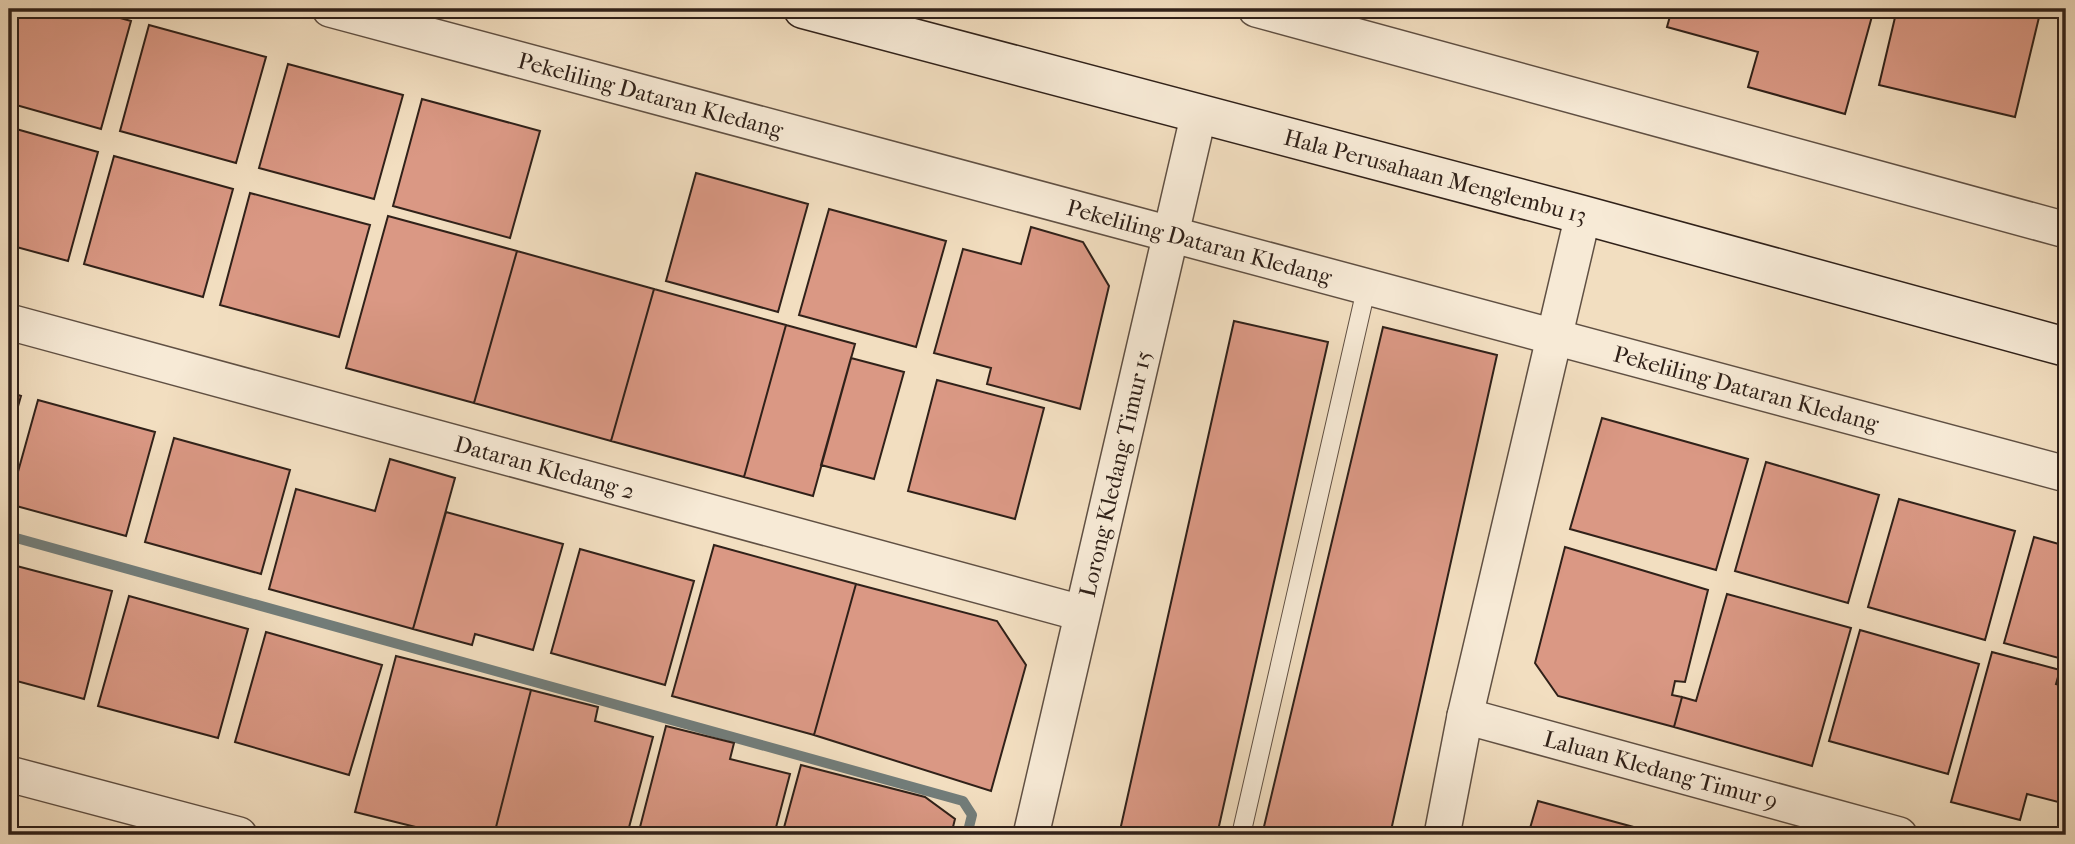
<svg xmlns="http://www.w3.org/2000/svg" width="2075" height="844" font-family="'IM FELL French Canon',serif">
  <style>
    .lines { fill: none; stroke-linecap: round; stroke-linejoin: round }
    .stream { stroke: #727d7a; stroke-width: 10 }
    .building { fill: #da9884; stroke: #302119; stroke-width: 2 }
    .lane-casing { stroke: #605043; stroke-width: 20 }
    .street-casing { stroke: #605043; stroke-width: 38 }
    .secondary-casing { stroke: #302119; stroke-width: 41 }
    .lane { stroke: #f7ead6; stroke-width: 18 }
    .street { stroke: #f7ead6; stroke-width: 35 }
    .secondary { stroke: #f7ead6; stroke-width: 38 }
    .labels { text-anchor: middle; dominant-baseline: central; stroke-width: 7; stroke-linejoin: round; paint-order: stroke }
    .street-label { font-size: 23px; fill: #302119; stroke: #f7ead6 }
  </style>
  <rect width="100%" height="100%" fill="#f2dec0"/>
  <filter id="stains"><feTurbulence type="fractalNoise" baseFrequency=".00286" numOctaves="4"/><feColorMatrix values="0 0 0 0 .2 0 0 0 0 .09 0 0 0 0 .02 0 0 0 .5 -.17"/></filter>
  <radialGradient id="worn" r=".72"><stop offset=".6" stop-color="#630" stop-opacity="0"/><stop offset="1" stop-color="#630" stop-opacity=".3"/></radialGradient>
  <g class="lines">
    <!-- stream -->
    <path class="stream" d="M 9,536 L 963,801 L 972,815 L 967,835"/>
  </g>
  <!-- building -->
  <path class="building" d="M 10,9 L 88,9 L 131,21 L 101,129 L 9,103 Z
    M 1672,9 L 1874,9 L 1845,114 L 1748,87 L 1758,52 L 1667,27 Z
    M 1897,9 L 2041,9 L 2015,117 L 1879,85 Z
    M 149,25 L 266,57 L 236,163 L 120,131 Z
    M 288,64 L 403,95 L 374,199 L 259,168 Z
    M 422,99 L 540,131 L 510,238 L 393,206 Z
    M 9,127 L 98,152 L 68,261 L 9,245 Z
    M 114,156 L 233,189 L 203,297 L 84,264 Z
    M 696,173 L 808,204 L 778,312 L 666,281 Z
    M 250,193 L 370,225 L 339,337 L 220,305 Z
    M 829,209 L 946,241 L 916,347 L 799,315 Z
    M 388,216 L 517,251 L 474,403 L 346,368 Z
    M 1031,227 L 1083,242 L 1109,286 L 1080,409 L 987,384 L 991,368 L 934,353 L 963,249 L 1021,264 Z
    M 517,251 L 654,289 L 611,441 L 474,403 Z
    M 654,289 L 786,325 L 744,477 L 611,441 Z
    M 1234,321 L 1328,342 L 1217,835 L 1119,835 Z
    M 786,325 L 855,344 L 813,496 L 744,477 Z
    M 1383,327 L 1497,355 L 1390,835 L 1262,835 Z
    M 851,358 L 904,372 L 874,479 L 821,465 Z
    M 937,380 L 1044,408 L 1015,519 L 908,491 Z
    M 9,392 L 21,396 L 9,438 Z
    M 38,400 L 155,432 L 126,536 L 9,504 Z
    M 1602,418 L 1748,459 L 1716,570 L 1570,529 Z
    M 174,438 L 290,470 L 261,574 L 145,542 Z
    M 390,459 L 455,478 L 413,629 L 269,589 L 296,489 L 375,511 Z
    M 1766,462 L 1879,495 L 1848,603 L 1735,571 Z
    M 1899,499 L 2015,531 L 1985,640 L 1868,607 Z
    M 446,512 L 563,544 L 533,650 L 475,634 L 472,645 L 413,629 Z
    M 2034,537 L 2066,546 L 2066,660 L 2004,643 Z
    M 714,545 L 856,584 L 814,735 L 672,696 Z
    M 1565,547 L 1708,590 L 1685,682 L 1675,681 L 1672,695 L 1682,697 L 1674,727 L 1558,696 L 1535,663 Z
    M 580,549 L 694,581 L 665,685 L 551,653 Z
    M 9,564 L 112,591 L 84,699 L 9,679 Z
    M 856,584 L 997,621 L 1026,665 L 991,791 L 814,735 Z
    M 1727,594 L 1851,628 L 1812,766 L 1674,727 L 1682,697 L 1696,701 Z
    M 129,596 L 248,629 L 218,738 L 98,706 Z
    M 1860,630 L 1979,664 L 1948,774 L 1829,741 Z
    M 266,632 L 382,665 L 349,775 L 235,742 Z
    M 1992,652 L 2060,670 L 2056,684 L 2066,687 L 2066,804 L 2027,794 L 2020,820 L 1951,802 Z
    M 396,656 L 531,690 L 494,835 L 448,835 L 355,812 Z
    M 531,690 L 598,707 L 595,721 L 653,737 L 627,835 L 582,835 L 566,831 L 565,835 L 494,835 Z
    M 666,726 L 734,743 L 730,759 L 790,774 L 774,835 L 638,835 Z
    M 801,765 L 925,797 L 955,819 L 951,835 L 782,835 Z
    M 1538,801 L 1652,832 L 1651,835 L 1528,835 Z
    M 9,829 L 32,835 L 9,835 Z"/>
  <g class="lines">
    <defs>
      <path id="lane" d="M 1241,835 L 1367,285"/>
      <g id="street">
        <path id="s1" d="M 330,9 L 2066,474"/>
        <path d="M 1256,9 L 2066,230"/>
        <path id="s2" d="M 9,322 L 1081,613"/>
        <path id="s3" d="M 1465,716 L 1899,835"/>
        <path d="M 9,774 L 239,835"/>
        <path id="s4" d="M 1031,835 L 1199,113"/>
        <path d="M 1442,835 L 1465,716 L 1583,215"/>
      </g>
      <g id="secondary">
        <path id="s5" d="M 803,9 L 1583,215 L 2066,347"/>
      </g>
    </defs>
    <!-- lane casing -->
    <use href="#lane" class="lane-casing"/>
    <!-- street casing -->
    <use href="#street" class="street-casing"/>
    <!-- secondary casing -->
    <use href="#secondary" class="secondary-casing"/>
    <!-- lane -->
    <use href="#lane" class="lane"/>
    <!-- street -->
    <use href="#street" class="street"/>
    <!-- secondary -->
    <use href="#secondary" class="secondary"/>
  </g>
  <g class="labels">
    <!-- street labels -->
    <g class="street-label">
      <text stroke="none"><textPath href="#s1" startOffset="332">Pekeliling Dataran Kledang</textPath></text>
      <text stroke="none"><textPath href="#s5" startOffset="654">Hala Perusahaan Menglembu 13</textPath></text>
      <text stroke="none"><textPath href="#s1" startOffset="900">Pekeliling Dataran Kledang</textPath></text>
      <text stroke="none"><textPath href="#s1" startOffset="1466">Pekeliling Dataran Kledang</textPath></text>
      <text stroke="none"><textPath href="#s2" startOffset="555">Dataran Kledang 2</textPath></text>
      <text stroke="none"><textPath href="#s4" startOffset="371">Lorong Kledang Timur 15</textPath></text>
      <text stroke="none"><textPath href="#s3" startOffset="203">Laluan Kledang Timur 9</textPath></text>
    </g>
  </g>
  <!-- margin -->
  <rect width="2075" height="844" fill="none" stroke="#f2dec0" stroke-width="35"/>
  <rect x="10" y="10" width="2054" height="823" fill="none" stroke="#302119" stroke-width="3.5"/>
  <rect x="18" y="18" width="2040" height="809" fill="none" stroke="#302119" stroke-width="2"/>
  <rect width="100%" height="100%" filter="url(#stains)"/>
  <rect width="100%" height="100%" fill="url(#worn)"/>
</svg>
